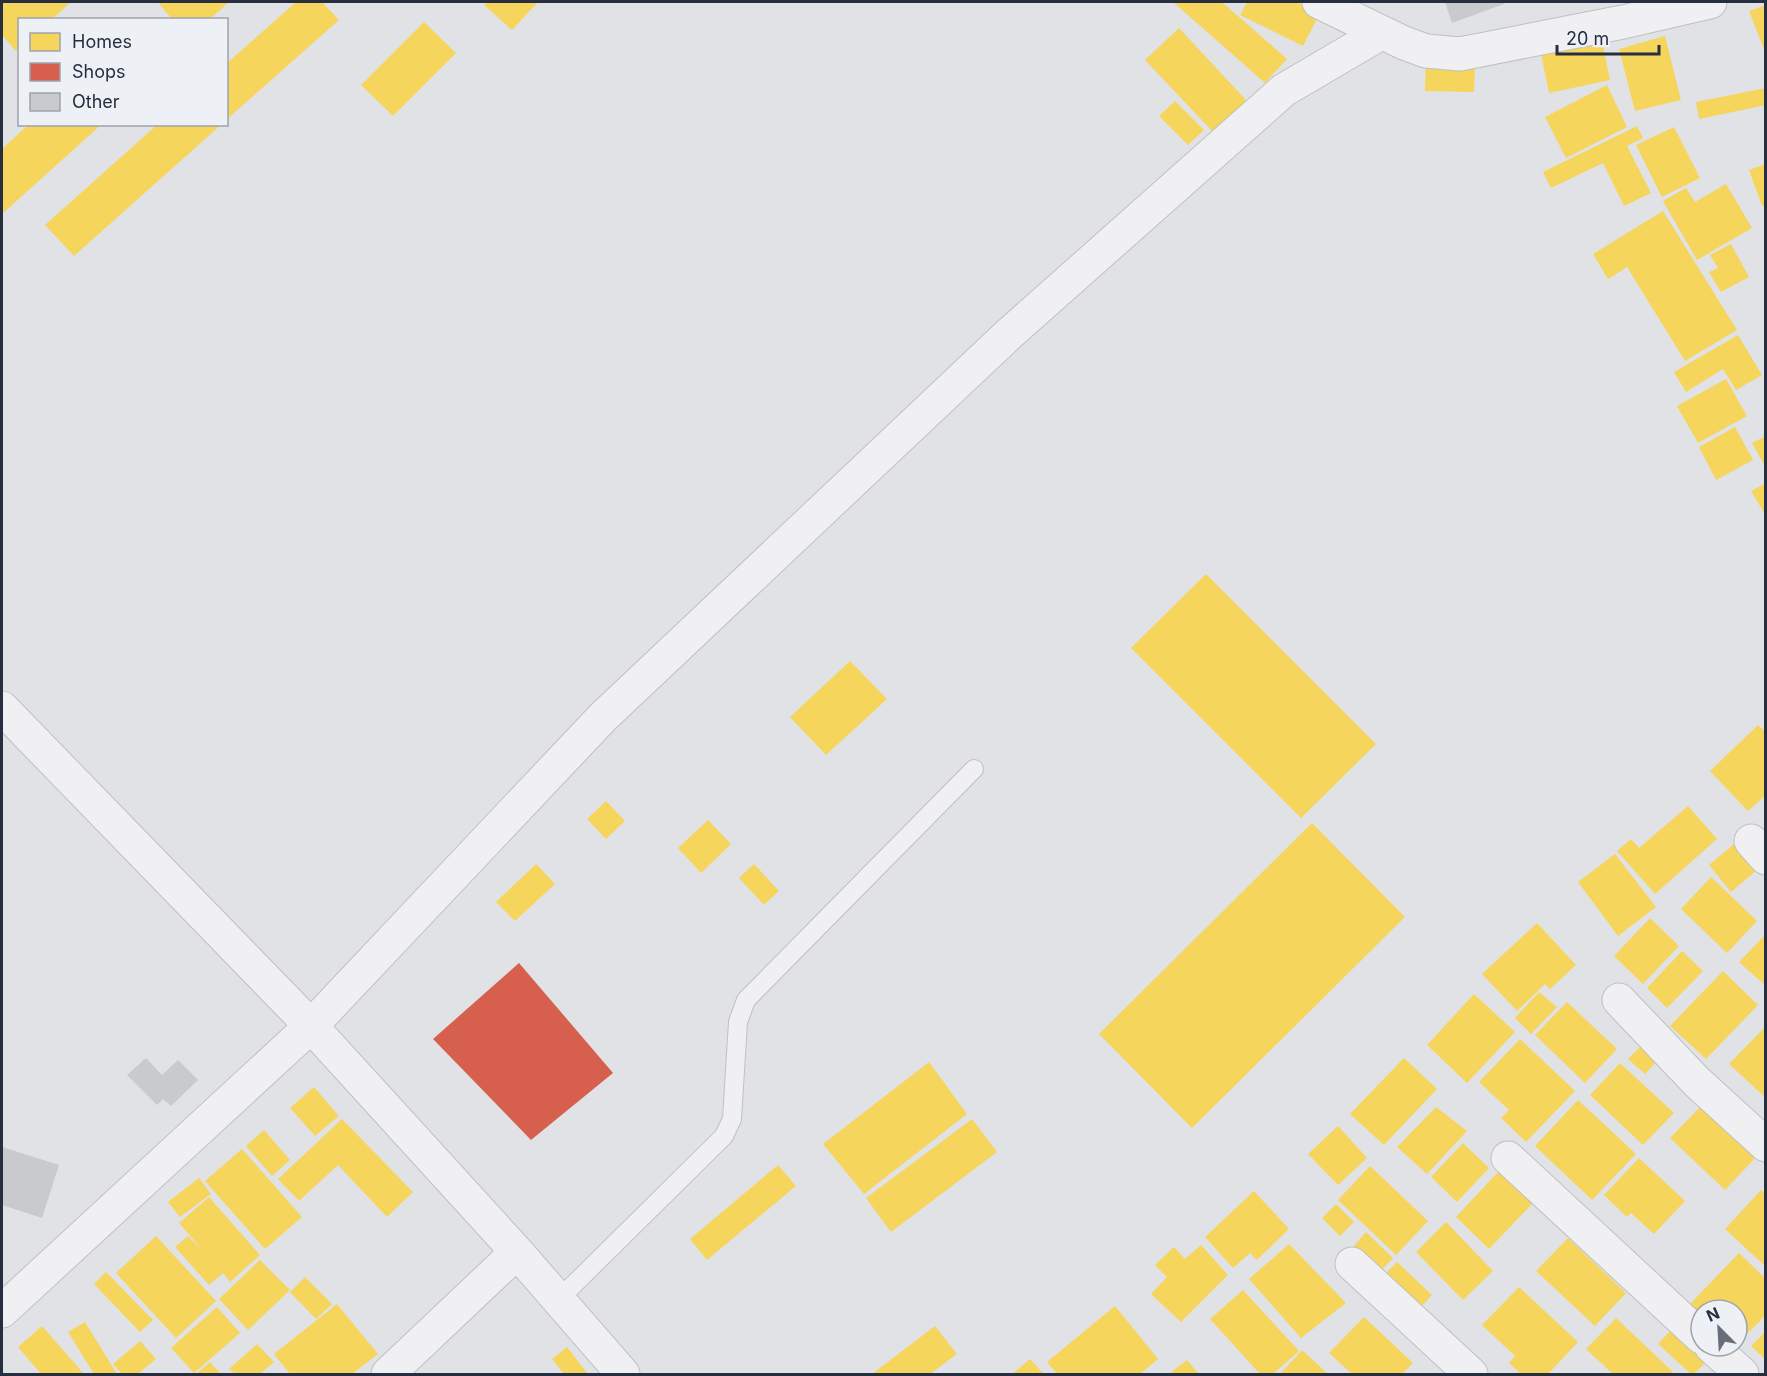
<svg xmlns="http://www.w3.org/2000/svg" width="1767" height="1376" font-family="Inter,sans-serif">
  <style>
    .homes { fill: #f6d55c }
    .shops { fill: #d6604d }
    .building { fill: #c8cace }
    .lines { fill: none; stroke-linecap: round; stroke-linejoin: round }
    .service-casing { stroke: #bec0c4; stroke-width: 20 }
    .minor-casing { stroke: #bec0c4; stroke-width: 35 }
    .service { stroke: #f0f0f2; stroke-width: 18 }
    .minor { stroke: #f0f0f2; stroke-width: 33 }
  </style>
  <rect width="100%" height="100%" fill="#e0e2e6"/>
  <!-- homes -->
  <path class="homes" d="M 2,2 L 71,2 L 51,20 L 20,20 L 20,47 L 16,51 L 2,35 Z
    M 162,2 L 229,2 L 209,20 L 173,20 L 159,4 Z
    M 296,2 L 322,2 L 339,20 L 226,120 L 226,64 Z
    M 487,2 L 538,2 L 512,30 L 484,5 Z
    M 1173,2 L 1222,2 L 1287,59 L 1265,83 Z
    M 1247,2 L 1297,2 L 1320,13 L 1303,46 L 1240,15 Z
    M 1766,5 L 1766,52 L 1765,52 L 1749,11 Z
    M 424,22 L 456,53 L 393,116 L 361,85 Z
    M 1179,28 L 1247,101 L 1213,132 L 1145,60 Z
    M 1601,36 L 1610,80 L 1549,93 L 1540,49 Z
    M 1665,36 L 1681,100 L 1635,111 L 1619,49 Z
    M 1426,59 L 1475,61 L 1474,92 L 1425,91 Z
    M 1607,85 L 1627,127 L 1566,158 L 1545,117 Z
    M 1766,88 L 1766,105 L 1699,119 L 1696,102 Z
    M 1175,101 L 1204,130 L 1188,145 L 1159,116 Z
    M 29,124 L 102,124 L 2,214 L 2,149 Z
    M 158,124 L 222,124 L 74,256 L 45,225 Z
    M 1637,126 L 1643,138 L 1627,146 L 1651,193 L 1624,206 L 1603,163 L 1551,188 L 1543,172 Z
    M 1674,127 L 1700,178 L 1662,197 L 1636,145 Z
    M 1766,164 L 1766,205 L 1762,206 L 1749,170 Z
    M 1726,184 L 1752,228 L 1697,260 L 1663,201 L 1686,188 L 1695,202 Z
    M 1663,211 L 1737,330 L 1685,361 L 1627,267 L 1608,279 L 1593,254 Z
    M 1731,244 L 1749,277 L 1721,292 L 1709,272 L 1718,268 L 1710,255 Z
    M 1738,335 L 1762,375 L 1736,390 L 1723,369 L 1686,392 L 1674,372 Z
    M 1726,379 L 1747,416 L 1698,443 L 1677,406 Z
    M 1735,427 L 1753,460 L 1716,480 L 1699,447 Z
    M 1766,436 L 1766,468 L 1752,443 Z
    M 1766,483 L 1766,516 L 1751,491 Z
    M 1206,574 L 1376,744 L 1301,818 L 1131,648 Z
    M 850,661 L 887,699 L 826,755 L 790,717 Z
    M 1758,725 L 1766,732 L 1766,795 L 1748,811 L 1710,771 Z
    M 606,801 L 625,821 L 606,839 L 587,819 Z
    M 1688,806 L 1717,839 L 1655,894 L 1617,851 L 1631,839 L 1639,848 Z
    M 708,820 L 731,844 L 701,873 L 678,848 Z
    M 1312,823 L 1405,917 L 1192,1128 L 1099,1034 Z
    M 1735,843 L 1757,870 L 1731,892 L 1709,865 Z
    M 1615,854 L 1656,907 L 1618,936 L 1578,882 Z
    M 536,864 L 555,884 L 515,921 L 496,902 Z
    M 754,864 L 779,891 L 764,905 L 739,878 Z
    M 1711,877 L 1757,921 L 1727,953 L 1681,909 Z
    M 1650,918 L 1679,946 L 1643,984 L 1614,956 Z
    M 1537,923 L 1576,965 L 1550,989 L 1545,984 L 1517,1011 L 1482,974 Z
    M 1766,934 L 1766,986 L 1739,962 Z
    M 1682,951 L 1703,971 L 1667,1008 L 1647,988 Z
    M 1723,971 L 1758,1005 L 1706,1059 L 1670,1026 Z
    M 1539,992 L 1557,1007 L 1531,1034 L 1515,1018 Z
    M 1474,994 L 1515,1032 L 1467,1083 L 1427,1045 Z
    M 1567,1002 L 1617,1049 L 1585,1083 L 1535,1035 Z
    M 1766,1026 L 1766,1098 L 1729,1064 Z
    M 1520,1039 L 1575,1091 L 1526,1142 L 1501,1118 L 1509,1110 L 1479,1082 Z
    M 1641,1046 L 1657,1061 L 1645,1074 L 1628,1059 Z
    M 1404,1058 L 1437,1089 L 1384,1145 L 1350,1114 Z
    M 929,1062 L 967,1114 L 864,1194 L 823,1144 Z
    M 1620,1063 L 1674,1113 L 1643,1145 L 1590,1095 Z
    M 314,1087 L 339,1116 L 315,1136 L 290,1108 Z
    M 1578,1100 L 1636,1154 L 1592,1200 L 1535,1146 Z
    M 1701,1106 L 1755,1158 L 1725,1190 L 1670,1138 Z
    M 1436,1107 L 1467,1131 L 1427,1174 L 1397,1147 Z
    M 342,1119 L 413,1192 L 387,1217 L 338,1165 L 299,1201 L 278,1179 Z
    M 972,1119 L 997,1152 L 891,1232 L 866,1198 Z
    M 1338,1126 L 1367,1158 L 1338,1185 L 1308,1154 Z
    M 264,1130 L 290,1160 L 272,1176 L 246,1146 Z
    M 1463,1143 L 1489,1168 L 1457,1202 L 1431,1177 Z
    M 242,1149 L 302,1217 L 265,1249 L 205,1181 Z
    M 1639,1158 L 1685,1201 L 1654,1234 L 1631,1213 L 1627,1217 L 1604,1195 Z
    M 778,1165 L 796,1186 L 707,1260 L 690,1239 Z
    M 1370,1166 L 1428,1221 L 1396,1255 L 1338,1200 Z
    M 1499,1171 L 1533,1203 L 1489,1249 L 1456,1217 Z
    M 199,1178 L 211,1194 L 180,1217 L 168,1202 Z
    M 1761,1190 L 1766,1194 L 1766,1267 L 1725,1229 Z
    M 1254,1191 L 1289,1229 L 1257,1260 L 1250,1253 L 1233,1268 L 1205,1237 Z
    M 209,1197 L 260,1255 L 230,1282 L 223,1273 L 209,1285 L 175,1247 L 188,1236 L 204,1252 L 179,1223 Z
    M 1336,1204 L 1354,1222 L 1340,1236 L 1322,1218 Z
    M 1446,1222 L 1493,1271 L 1463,1300 L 1416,1252 Z
    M 1366,1232 L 1393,1258 L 1380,1272 L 1353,1247 Z
    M 156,1236 L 216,1301 L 176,1338 L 116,1273 Z
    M 1568,1238 L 1626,1293 L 1595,1326 L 1536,1271 Z
    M 1289,1244 L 1346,1303 L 1301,1338 L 1249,1279 Z
    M 1201,1245 L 1228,1275 L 1181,1322 L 1151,1294 L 1167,1277 L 1155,1265 L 1174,1247 L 1185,1259 Z
    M 1739,1253 L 1766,1279 L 1766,1315 L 1737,1344 L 1737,1310 L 1701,1310 L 1701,1315 L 1690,1304 Z
    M 260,1260 L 290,1290 L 248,1330 L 219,1299 Z
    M 1397,1262 L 1432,1295 L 1417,1311 L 1382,1277 Z
    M 106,1272 L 153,1320 L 140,1332 L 94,1284 Z
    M 305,1277 L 332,1304 L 316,1319 L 290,1292 Z
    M 1519,1287 L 1578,1342 L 1548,1374 L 1521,1374 L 1509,1363 L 1515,1356 L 1482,1325 Z
    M 1243,1290 L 1299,1351 L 1273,1374 L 1260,1374 L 1210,1319 Z
    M 337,1304 L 378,1354 L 352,1374 L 290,1374 L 274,1354 Z
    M 1115,1306 L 1158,1359 L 1140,1374 L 1057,1374 L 1047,1362 Z
    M 217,1307 L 240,1333 L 194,1373 L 171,1348 Z
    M 1364,1317 L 1413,1363 L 1402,1374 L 1352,1374 L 1329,1353 Z
    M 1616,1318 L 1673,1372 L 1671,1374 L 1613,1374 L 1586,1349 Z
    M 85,1322 L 117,1374 L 94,1374 L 68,1332 Z
    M 42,1326 L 84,1374 L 41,1374 L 18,1347 Z
    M 935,1326 L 957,1354 L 930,1374 L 872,1374 Z
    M 1674,1327 L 1709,1359 L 1694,1374 L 1691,1374 L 1658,1344 Z
    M 1766,1331 L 1766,1360 L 1751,1346 Z
    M 140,1341 L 156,1359 L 138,1374 L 122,1374 L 113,1364 Z
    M 257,1344 L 274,1362 L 260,1374 L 235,1374 L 229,1369 Z
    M 567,1347 L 588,1374 L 564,1374 L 552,1359 Z
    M 1302,1350 L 1328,1374 L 1280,1374 Z
    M 1030,1359 L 1044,1374 L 1012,1374 Z
    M 1187,1360 L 1199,1374 L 1169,1374 Z
    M 210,1362 L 221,1374 L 196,1374 Z"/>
  <!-- shops -->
  <path class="shops" d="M 519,963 L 613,1073 L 531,1140 L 433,1039 Z"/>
  <!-- building -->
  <path class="building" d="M 1445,2 L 1503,2 L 1504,4 L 1452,23 Z
    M 146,1058 L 162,1075 L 178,1060 L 198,1080 L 171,1106 L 163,1099 L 157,1105 L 127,1075 Z
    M 2,1147 L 59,1165 L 42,1218 L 2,1205 Z"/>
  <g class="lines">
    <defs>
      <path id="service" d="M 559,1299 L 724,1136 L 732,1119 L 738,1022 L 746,1000 L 974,769"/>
      <path id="minor" d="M 1319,2 L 1404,43 L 1426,51 L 1460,54 L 1623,22 L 1710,2
        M 2,708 L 311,1026 L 517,1252 L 623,1374
        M 1751,841 L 1766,858
        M 1619,1000 L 1697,1082 L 1766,1145
        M 1508,1158 L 1701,1337
        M 1352,1264 L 1471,1374
        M 2,1311 L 311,1026 L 602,718 L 1009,334 L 1284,90 L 1381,33
        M 1711,1346 L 1742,1374
        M 388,1374 L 517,1252"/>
    </defs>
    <!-- service casing -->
    <use href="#service" class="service-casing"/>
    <!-- minor casing -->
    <use href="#minor" class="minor-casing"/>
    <!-- service -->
    <use href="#service" class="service"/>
    <!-- minor -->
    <use href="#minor" class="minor"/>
  </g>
  <!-- border -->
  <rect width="1767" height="1376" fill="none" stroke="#272e3f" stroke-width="6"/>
  <!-- legend -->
  <rect x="18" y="18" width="210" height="108" fill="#edf0f5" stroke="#9ea2ac" stroke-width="1.5"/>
  <rect x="30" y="33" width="30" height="18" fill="#f6d55c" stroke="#9ea2ac" stroke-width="1.5"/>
  <text x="72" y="48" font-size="18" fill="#272e3f">Homes</text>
  <rect x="30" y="63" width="30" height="18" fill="#d6604d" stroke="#9ea2ac" stroke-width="1.5"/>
  <text x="72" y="78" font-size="18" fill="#272e3f">Shops</text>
  <rect x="30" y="93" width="30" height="18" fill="#c8cace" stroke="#9ea2ac" stroke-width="1.5"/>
  <text x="72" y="108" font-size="18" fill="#272e3f">Other</text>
  <!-- north arrow -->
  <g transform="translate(1719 1328) rotate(336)"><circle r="28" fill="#edf0f5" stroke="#9ea2ac" stroke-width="1.5"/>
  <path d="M0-4.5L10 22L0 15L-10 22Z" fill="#686d79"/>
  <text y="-9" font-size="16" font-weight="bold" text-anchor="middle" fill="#272e3f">N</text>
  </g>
  <!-- scale -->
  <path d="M1557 45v9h102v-9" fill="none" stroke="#272e3f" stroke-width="3"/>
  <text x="1566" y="45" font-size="18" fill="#272e3f" stroke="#edf0f5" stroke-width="4.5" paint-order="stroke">20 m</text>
</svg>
